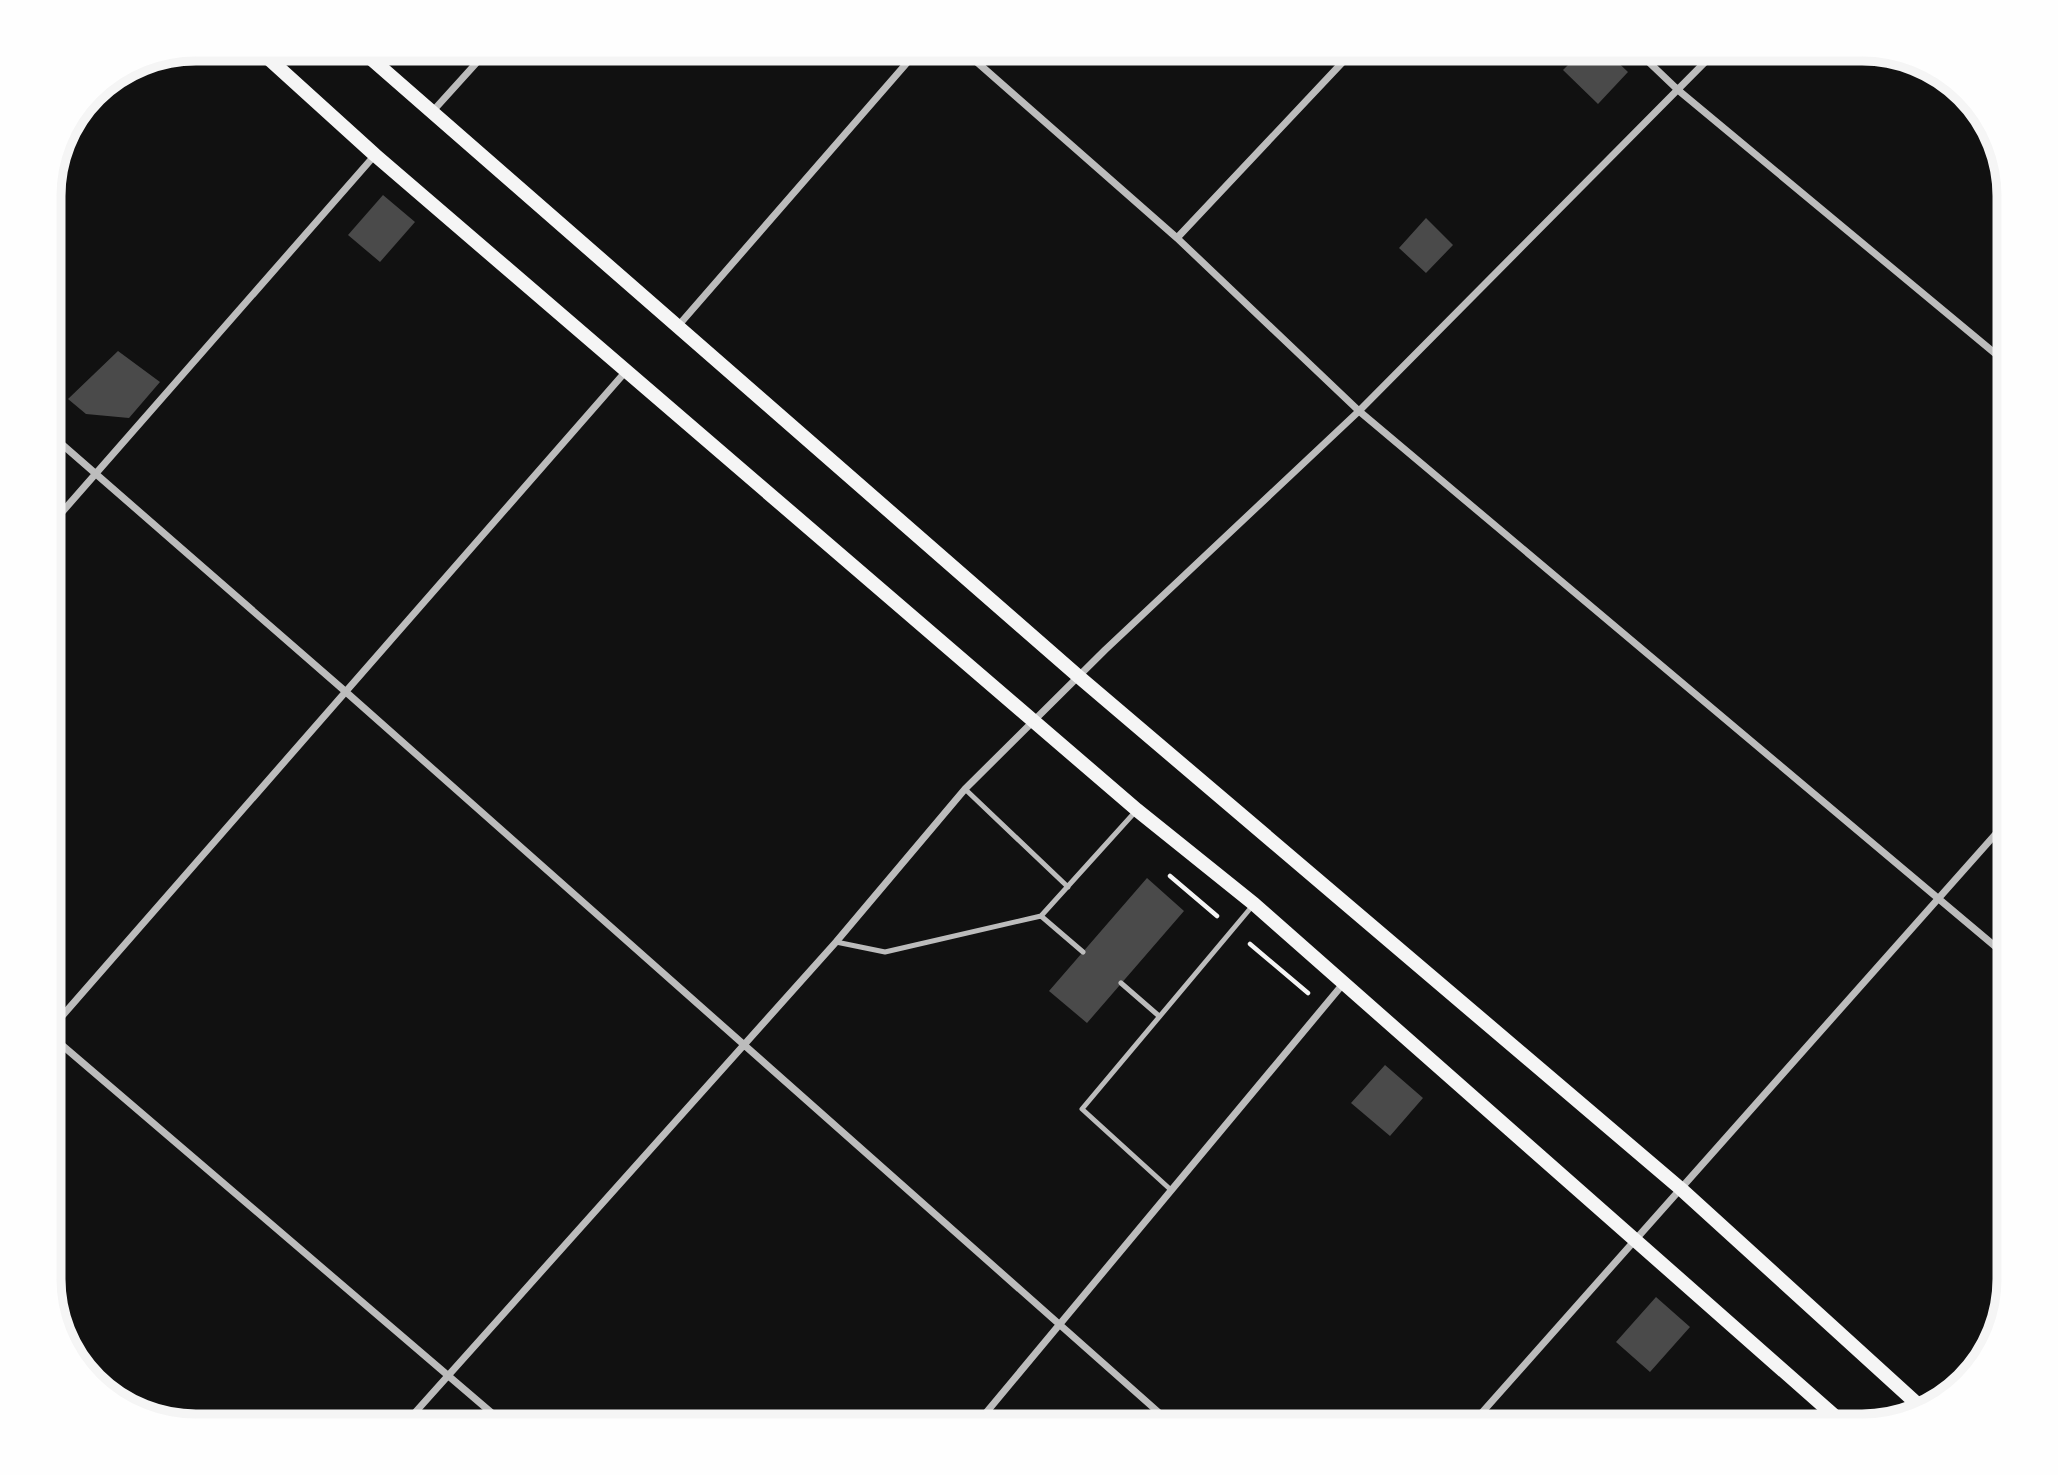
<svg xmlns="http://www.w3.org/2000/svg" width="2058" height="1475" font-family="Quicksand,sans-serif">
  <style>
    .building { fill: #4a4a4a }
    .lines { fill: none; stroke-linecap: round; stroke-linejoin: round }
    .path { stroke: #f5f5f5; stroke-width: 4.5 }
    .service { stroke: #bcbcbc; stroke-width: 5 }
    .minor { stroke: #bcbcbc; stroke-width: 7 }
    .secondary { stroke: #f5f5f5; stroke-width: 14 }
    .rim { fill: none; stroke: #f5f5f5; stroke-width: 9 }
  </style>
  <rect width="100%" height="100%" fill="#111"/>
  <!-- building -->
  <path class="building" d="M 1584,49 L 1604,49 L 1628,72 L 1598,104 L 1563,70 Z
    M 383,195 L 415,222 L 380,262 L 348,235 Z
    M 1426,218 L 1453,245 L 1426,273 L 1399,248 Z
    M 118,351 L 160,382 L 129,418 L 86,414 L 68,399 Z
    M 1147,878 L 1184,911 L 1087,1023 L 1049,991 Z
    M 1385,1065 L 1423,1098 L 1390,1136 L 1351,1103 Z
    M 1656,1297 L 1690,1327 L 1650,1372 L 1616,1342 Z"/>
  <g class="lines">
    <!-- path -->
    <path class="path" d="M 1170,876 L 1217,916
      M 1250,944 L 1308,993"/>
    <!-- service -->
    <path class="service" d="M 965,789 L 1068,887
      M 836,942 L 885,952 L 1041,916
      M 1083,952 L 1041,916 L 1135,812
      M 1121,983 L 1159,1016
      M 1171,1190 L 1082,1109 L 1254,904"/>
    <!-- minor -->
    <path class="minor" d="M 962,49 L 1177,238 L 1359,411 L 2009,958
      M 1635,49 L 1678,90 L 2009,365
      M 432,112 L 489,49
      M 1177,238 L 1355,49
      M 678,326 L 919,49
      M 49,433 L 346,692 L 1174,1426
      M 49,527 L 375,155
      M 49,1031 L 627,370
      M 49,1034 L 507,1426
      M 403,1426 L 836,942 L 965,789 L 1105,650 L 1359,411 L 1718,49
      M 975,1426 L 1343,984
      M 1470,1426 L 2009,819"/>
    <!-- secondary -->
    <path class="secondary" d="M 258,49 L 375,155 L 1137,810 L 1254,904 L 1846,1426
      M 360,49 L 1078,676 L 1681,1189 L 1925,1411"/>
  </g>
  <!-- crop -->
  <path d="M0 0H2058V1475H0ZM196 61H1862A135 135 0 0 1 1997 196V1279A135 135 0 0 1 1862 1414H196A135 135 0 0 1 61 1279V196A135 135 0 0 1 196 61Z" fill="#fefefe" fill-rule="evenodd"/>
  <path class="rim" d="M196 61H1862A135 135 0 0 1 1997 196V1279A135 135 0 0 1 1862 1414H196A135 135 0 0 1 61 1279V196A135 135 0 0 1 196 61Z"/>
</svg>
